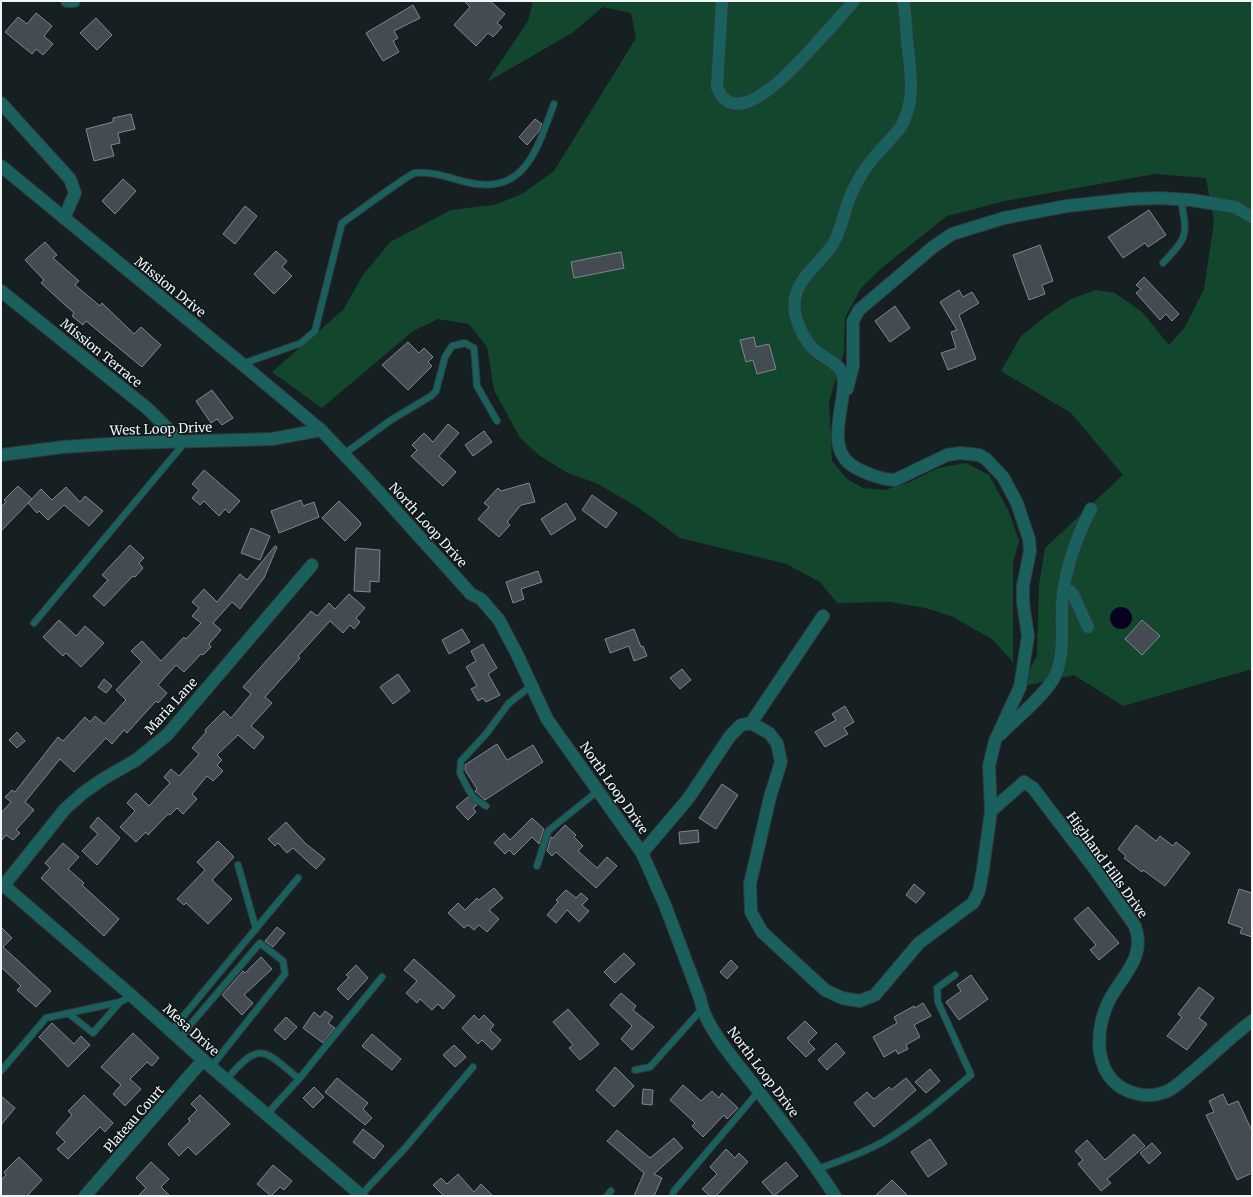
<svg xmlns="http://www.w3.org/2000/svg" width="1253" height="1197" font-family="Merriweather,serif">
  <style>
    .green { fill: #12472e }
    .water { fill: #080021 }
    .building { fill: #454b52; stroke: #80878f }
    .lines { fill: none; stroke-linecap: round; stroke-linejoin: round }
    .service-casing { stroke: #30393c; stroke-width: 8 }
    .minor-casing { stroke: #30393c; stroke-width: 14 }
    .tertiary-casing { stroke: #30393c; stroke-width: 14 }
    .service { stroke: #1a615e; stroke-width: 6 }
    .minor { stroke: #1a615e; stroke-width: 12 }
    .tertiary { stroke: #1a615e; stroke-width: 12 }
    .labels { text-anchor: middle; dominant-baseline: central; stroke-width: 3; stroke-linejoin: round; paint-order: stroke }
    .street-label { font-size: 13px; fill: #f0f6f8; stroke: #0d1519 }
  </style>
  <rect width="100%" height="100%" fill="#161f22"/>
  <!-- green -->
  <path class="green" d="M 533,1 L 1252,1 L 1252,669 L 1123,706 L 1074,675 L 1020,687 L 1037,656 L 1039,585 L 1045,548 L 1123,475 L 1071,413 L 1001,371 L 1021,336 L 1050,313 L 1071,299 L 1096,290 L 1115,293 L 1142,312 L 1169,345 L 1185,327 L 1204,289 L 1214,222 L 1206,178 L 1155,174 L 1005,201 L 947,216 L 884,266 L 861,288 L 845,318 L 844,352 L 829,402 L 832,461 L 847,479 L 863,488 L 885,490 L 910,482 L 938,468 L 966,463 L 989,475 L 1009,512 L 1019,541 L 1013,563 L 1013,662 L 992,639 L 951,616 L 925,608 L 890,602 L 837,603 L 820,582 L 786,564 L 680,538 L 639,508 L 598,484 L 568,473 L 540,456 L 520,438 L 494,390 L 487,347 L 469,324 L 438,319 L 413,331 L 322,408 L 272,372 L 343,310 L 363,275 L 390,242 L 451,210 L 494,205 L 522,194 L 554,171 L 636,38 L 631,13 L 603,7 L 572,33 L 487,82 L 528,21 Z"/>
  <!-- water -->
  <path class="water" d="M1110 618a11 11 0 1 1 22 0a11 11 0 1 1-22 0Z"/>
  <!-- building -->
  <path class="building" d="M 464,1 L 490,1 L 505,14 L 497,23 L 502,27 L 493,37 L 488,33 L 476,46 L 454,25 L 470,7 Z
    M 413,5 L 420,18 L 394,31 L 398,38 L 393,41 L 399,52 L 383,61 L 366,33 Z
    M 36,13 L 52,26 L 44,36 L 53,44 L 43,55 L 36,49 L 32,54 L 5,32 L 18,17 L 27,24 Z
    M 96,18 L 112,35 L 97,50 L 80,33 Z
    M 131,114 L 135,129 L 118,133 L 120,143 L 111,145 L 114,156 L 94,161 L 86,129 L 113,122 L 113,118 Z
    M 535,119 L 542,124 L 539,131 L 527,145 L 519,137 Z
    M 123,179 L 136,191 L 115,214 L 102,201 Z
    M 245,206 L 257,216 L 235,244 L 223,234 Z
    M 1149,210 L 1166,235 L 1148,247 L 1145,243 L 1123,258 L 1108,237 Z
    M 45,242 L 57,255 L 53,258 L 79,281 L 75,285 L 100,306 L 102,303 L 134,334 L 141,327 L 161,345 L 142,367 L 86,321 L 83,325 L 72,316 L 74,313 L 41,283 L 44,280 L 25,260 Z
    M 1040,245 L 1053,281 L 1042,285 L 1045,294 L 1029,300 L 1013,255 Z
    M 276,251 L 287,261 L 282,267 L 292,276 L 274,294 L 254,274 Z
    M 621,252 L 624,268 L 574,278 L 571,262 Z
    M 1144,277 L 1179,314 L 1172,321 L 1166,314 L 1160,320 L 1136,293 L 1141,289 L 1136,285 Z
    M 959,290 L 963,297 L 972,292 L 979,303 L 959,315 L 976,359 L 948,370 L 941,353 L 956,348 L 951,332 L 957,330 L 940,302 Z
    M 895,306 L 910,328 L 890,342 L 875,321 Z
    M 754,337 L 756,347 L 769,344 L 776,369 L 757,374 L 753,360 L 746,362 L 740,340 Z
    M 408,342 L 419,353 L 424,348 L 433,357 L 428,362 L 432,366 L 408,390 L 382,365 Z
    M 212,390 L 233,418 L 222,425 L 217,419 L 211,423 L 196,401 Z
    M 448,424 L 459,433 L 439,456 L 456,472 L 443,486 L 411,456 L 417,450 L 412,445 L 424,433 L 433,442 Z
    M 484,431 L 492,442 L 473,456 L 465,445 Z
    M 204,470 L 240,501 L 229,513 L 225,509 L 219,516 L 204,501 L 200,505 L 192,498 L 199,490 L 192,484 Z
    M 529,483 L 535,502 L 521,505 L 507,522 L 510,525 L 499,537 L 478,519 L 489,507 L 484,503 L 498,488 L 501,491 Z
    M 18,486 L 32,499 L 1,531 L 1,507 L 6,502 L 4,500 Z
    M 66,487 L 80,502 L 85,496 L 103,511 L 89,526 L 64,505 L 48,520 L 39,511 L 37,513 L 28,503 L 41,489 L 52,500 Z
    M 592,495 L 617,513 L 606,528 L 582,510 Z
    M 301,500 L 303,506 L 314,502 L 319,517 L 279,533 L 271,511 Z
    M 339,501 L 361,523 L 360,526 L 345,541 L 322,518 Z
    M 566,503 L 576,519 L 551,535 L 541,519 Z
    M 251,528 L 270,536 L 260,560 L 241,553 Z
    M 130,545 L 144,558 L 139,563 L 143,568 L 135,577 L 133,576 L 104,606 L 93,596 L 108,580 L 102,575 Z
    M 275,546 L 277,547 L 264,578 L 240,609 L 232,602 L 213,623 L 221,630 L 209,644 L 211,647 L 203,655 L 201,654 L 184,672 L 176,665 L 158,685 L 167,693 L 158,703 L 156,701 L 127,733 L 124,730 L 112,744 L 106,738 L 74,772 L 60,759 L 25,802 L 34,810 L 16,830 L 20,833 L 13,840 L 6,835 L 1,841 L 1,813 L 11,802 L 5,797 L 12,790 L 15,792 L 58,737 L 63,741 L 85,717 L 90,722 L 95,716 L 104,724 L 126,700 L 116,690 L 142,662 L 131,651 L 142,641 L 161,661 L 184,637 L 186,639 L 201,623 L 192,616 L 199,608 L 192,602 L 204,589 L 217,602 L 240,574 L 247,580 Z
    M 356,548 L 380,550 L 379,582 L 370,581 L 370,592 L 354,591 Z
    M 538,571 L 542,582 L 521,589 L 524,599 L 513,603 L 506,582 Z
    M 349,594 L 365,608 L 356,618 L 360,622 L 354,629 L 350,625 L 343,633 L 330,621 L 298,656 L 300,658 L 265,697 L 272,703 L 251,726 L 264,737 L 254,749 L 238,735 L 217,755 L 222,760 L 217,765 L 223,771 L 213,781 L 207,776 L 192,794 L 197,799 L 183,814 L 177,808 L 170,815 L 168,814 L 148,835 L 146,832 L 136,842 L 120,827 L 135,811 L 127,803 L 136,793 L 149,806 L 170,783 L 164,777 L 171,769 L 179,776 L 199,754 L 192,748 L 206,732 L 205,730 L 224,711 L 231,718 L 251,694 L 243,687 L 311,611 L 317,616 L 329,603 L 335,609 Z
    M 59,620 L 76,636 L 85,626 L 104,643 L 81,667 L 66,653 L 63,656 L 43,637 Z
    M 1142,620 L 1160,636 L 1142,655 L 1125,639 Z
    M 462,629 L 470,642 L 449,654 L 442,640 Z
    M 634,629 L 641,647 L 643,646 L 647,656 L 634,661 L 629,646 L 610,653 L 605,639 Z
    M 483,644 L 497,668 L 488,674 L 500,695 L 486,702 L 483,698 L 478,701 L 471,689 L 477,686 L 466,667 L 476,661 L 471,651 Z
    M 682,669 L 691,680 L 680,689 L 670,678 Z
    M 398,674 L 410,691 L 393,704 L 380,687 Z
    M 104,679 L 112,686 L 106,693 L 98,687 Z
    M 845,706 L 854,722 L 844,728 L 848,734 L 825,747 L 815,732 L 836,720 L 832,714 Z
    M 17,732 L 25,741 L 17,748 L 9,740 Z
    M 497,744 L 507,760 L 533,745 L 543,762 L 485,800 L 475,791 L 477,789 L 465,770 L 465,765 Z
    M 722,784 L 738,795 L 716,829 L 699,818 Z
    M 468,797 L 477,805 L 473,808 L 476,812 L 468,820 L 456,807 Z
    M 98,817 L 120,838 L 97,865 L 82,851 L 98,834 L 90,827 Z
    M 532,818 L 544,829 L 539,844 L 532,837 L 514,855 L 509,850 L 505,854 L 494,843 L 504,833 L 510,840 Z
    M 286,822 L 305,843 L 325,859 L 316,869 L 293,848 L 287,853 L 278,843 L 275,846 L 268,839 Z
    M 565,825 L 576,835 L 574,837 L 583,846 L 578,851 L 597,868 L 607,857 L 617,866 L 596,888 L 556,852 L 552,856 L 547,851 L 551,837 L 553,838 Z
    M 1136,825 L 1156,841 L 1160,836 L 1173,846 L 1176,842 L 1190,853 L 1165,886 L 1143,870 L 1142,872 L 1124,858 L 1126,856 L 1118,849 Z
    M 698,830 L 699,842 L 680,844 L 679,832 Z
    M 218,841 L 234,857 L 212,880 L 232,899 L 208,924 L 186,903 L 184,905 L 177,899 L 205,870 L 197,862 Z
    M 63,843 L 79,857 L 68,869 L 84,883 L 82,885 L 119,919 L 104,936 L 41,878 L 50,868 L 45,863 Z
    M 914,884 L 925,893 L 916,903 L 906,895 Z
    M 494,888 L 503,898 L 489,910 L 499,919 L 487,932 L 479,925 L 474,930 L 468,925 L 464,928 L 448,913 L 458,903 L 465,910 L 477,898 L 479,900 Z
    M 1239,889 L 1252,893 L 1252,937 L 1240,933 L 1242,928 L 1228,923 Z
    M 566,890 L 576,898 L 581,893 L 588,899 L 582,905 L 589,911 L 579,922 L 567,910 L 556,923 L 547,915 L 558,902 L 556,900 Z
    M 1088,907 L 1119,943 L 1099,960 L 1090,950 L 1096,945 L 1074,919 Z
    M 1,927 L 12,938 L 3,947 L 51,991 L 36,1007 L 17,990 L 21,986 L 1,967 Z
    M 277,927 L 285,933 L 273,947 L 265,941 Z
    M 624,953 L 635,964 L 615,983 L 604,972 Z
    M 261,957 L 272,969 L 244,995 L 253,1003 L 242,1015 L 222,995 L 243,971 L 245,973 Z
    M 414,959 L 455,996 L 443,1009 L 438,1004 L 432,1010 L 420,999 L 417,1003 L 406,993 L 417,981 L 404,970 Z
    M 731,960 L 738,967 L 727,979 L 720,972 Z
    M 356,965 L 368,978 L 348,1000 L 337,989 L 349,977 L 346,975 Z
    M 971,975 L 988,999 L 959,1020 L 946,1002 L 961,991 L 957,985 Z
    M 1199,987 L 1214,998 L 1199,1018 L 1207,1024 L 1187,1050 L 1167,1036 L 1182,1017 L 1178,1014 Z
    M 621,993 L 636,1006 L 633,1010 L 654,1027 L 632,1050 L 621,1039 L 632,1026 L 610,1005 Z
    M 923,1003 L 931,1016 L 914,1025 L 920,1037 L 906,1045 L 908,1049 L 898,1054 L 896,1050 L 884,1057 L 873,1037 L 897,1023 L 894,1017 L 914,1006 L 915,1008 Z
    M 568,1009 L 599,1044 L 580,1060 L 569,1048 L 573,1045 L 553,1022 Z
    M 325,1011 L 333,1017 L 328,1023 L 335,1028 L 323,1043 L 303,1028 L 314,1012 L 320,1017 Z
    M 474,1015 L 479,1020 L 484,1015 L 494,1025 L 490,1030 L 501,1040 L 492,1050 L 482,1040 L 478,1044 L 462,1028 Z
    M 286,1017 L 297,1027 L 285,1040 L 274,1030 Z
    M 805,1021 L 817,1033 L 808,1042 L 815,1049 L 806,1057 L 787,1038 Z
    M 52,1023 L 74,1044 L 81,1036 L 90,1045 L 68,1067 L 39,1037 Z
    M 133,1033 L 159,1058 L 152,1066 L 147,1062 L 130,1079 L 141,1089 L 125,1106 L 113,1094 L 121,1085 L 101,1067 Z
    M 372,1034 L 401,1059 L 392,1070 L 362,1046 Z
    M 836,1043 L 845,1053 L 827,1070 L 818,1060 Z
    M 454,1045 L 466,1057 L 455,1067 L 443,1055 Z
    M 615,1067 L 634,1086 L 614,1107 L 596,1090 Z
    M 930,1069 L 940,1081 L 926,1093 L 915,1082 Z
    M 337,1078 L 368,1103 L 363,1109 L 372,1118 L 365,1125 L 325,1092 Z
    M 906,1078 L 916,1090 L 874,1127 L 854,1103 L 867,1092 L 874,1099 L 889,1087 L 891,1090 Z
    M 683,1085 L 701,1101 L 712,1091 L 719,1098 L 722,1093 L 738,1108 L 727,1119 L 724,1115 L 703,1137 L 692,1126 L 695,1123 L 670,1100 Z
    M 314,1087 L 324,1097 L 313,1108 L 303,1098 Z
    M 643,1089 L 653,1090 L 652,1105 L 642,1104 Z
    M 1223,1094 L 1228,1105 L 1238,1101 L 1252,1131 L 1252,1173 L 1237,1180 L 1206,1115 L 1214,1112 L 1209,1101 Z
    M 84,1095 L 113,1123 L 105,1132 L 100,1127 L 68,1159 L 57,1149 L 65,1142 L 56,1133 L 72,1115 L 68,1111 Z
    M 200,1095 L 230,1124 L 196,1155 L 188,1147 L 179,1156 L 168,1144 L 190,1121 L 188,1119 L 197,1110 L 191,1104 Z
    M 1,1096 L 15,1108 L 1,1125 Z
    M 363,1129 L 384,1146 L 374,1159 L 353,1142 Z
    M 617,1130 L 650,1158 L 674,1138 L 683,1148 L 654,1174 L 662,1178 L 654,1196 L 634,1196 L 644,1173 L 607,1141 Z
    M 1134,1134 L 1145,1146 L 1107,1179 L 1111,1183 L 1101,1191 L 1078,1164 L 1083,1160 L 1075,1151 L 1087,1140 L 1105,1160 Z
    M 930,1139 L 947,1164 L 928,1177 L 911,1152 Z
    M 1152,1143 L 1161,1153 L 1149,1164 L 1140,1153 Z
    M 726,1149 L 735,1158 L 739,1153 L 748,1162 L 716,1196 L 710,1196 L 702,1189 L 717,1174 L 710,1167 Z
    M 19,1157 L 42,1180 L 27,1196 L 1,1196 L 1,1180 L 6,1175 L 4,1172 Z
    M 151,1162 L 169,1179 L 161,1187 L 170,1196 L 138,1196 L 146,1188 L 136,1178 Z
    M 786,1162 L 798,1176 L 774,1196 L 762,1182 Z
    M 273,1165 L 292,1181 L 284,1190 L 280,1187 L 271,1196 L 257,1184 Z
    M 458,1174 L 474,1192 L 481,1184 L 493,1196 L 444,1196 L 433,1185 L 441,1178 L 447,1184 Z
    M 892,1180 L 908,1196 L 875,1196 Z"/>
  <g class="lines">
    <defs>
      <path id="service" d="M 1163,263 C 1189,235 1187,236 1181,200
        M 242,364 L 301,343 L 315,331 L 342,223 C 353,216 407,175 415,173 C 432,171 450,178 466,182 C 526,197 537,148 554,104
        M 344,454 L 391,420 L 431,396 L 436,391 L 445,357 L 452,346 L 465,343 L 474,348 L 477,386 L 497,421
        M 34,623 L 186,441
        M 486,806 L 474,798 L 468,789 L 460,773 L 461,761 L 486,734 L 509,703 L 531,686
        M 238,865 L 256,929
        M 537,866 L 548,831 L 599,790
        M 68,1013 L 93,1033 L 120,1002
        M 171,1031 L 298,878
        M 180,1039 L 190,1025 L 260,943 L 283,961 L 285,974 L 211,1067
        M 635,1070 L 650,1067 L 702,1009
        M 1,1071 L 46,1018 L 120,1002 L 132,996
        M 227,1079 C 260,1040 264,1050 299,1079
        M 267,1114 L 299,1079 L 382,977
        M 818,1169 C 841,1160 865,1153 886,1140 C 917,1121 944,1098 971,1075 L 938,1002 L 937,988 L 955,975
        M 361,1195 L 406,1147 L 473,1067
        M 607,1196 L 611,1191
        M 672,1196 L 674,1191 L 759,1091"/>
      <path id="minor" d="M 67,1 L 74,1
        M 722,1 L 717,87 C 736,138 803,58 819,40 C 831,27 843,14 854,1
        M 1,103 L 70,179 L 75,193 L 64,218
        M 1,291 L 148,409 L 180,441
        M 847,389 L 853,366 L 853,321 L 859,310 L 933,247 L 952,234 L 1004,218 L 1067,206 L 1131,199 L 1159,198 L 1191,200 L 1235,207 L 1252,217
        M 1,455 L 63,447 L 124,443 L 272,439 L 321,430
        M 1063,593 L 1070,591 L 1073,594 L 1088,627
        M 751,723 L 823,616
        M 1001,734 C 1017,717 1040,700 1052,681 C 1068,656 1059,621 1063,593 C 1067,565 1078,534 1091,509
        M 991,811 L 1024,782 L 1033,788 L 1094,868 L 1135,926 C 1145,954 1128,970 1114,992 C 1103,1009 1097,1032 1100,1053 C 1103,1067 1107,1077 1119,1086 C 1132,1095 1150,1098 1165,1092 C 1174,1089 1183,1080 1190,1074 C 1211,1057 1230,1037 1252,1021
        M 642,853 L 688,799 L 730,736 L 741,725 L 751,723 L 769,733 L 777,743 L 781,762 L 770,797 L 750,884 L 751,912 L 762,932 L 825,990 L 842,998 L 860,1001 L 875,995 L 919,943 L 973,903 L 979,891 L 983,869 L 991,811 L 989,766 L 995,741 L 1020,687 L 1028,636 L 1023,603 L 1023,586 L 1030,551 L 1029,539 L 1017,503 L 1003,477 L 986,459 L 979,455 L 960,453 L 947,455 L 895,480 C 882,480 870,475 858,469 C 830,456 838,426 842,400 C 843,390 846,383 842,373 C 838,363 826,359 817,352 C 803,340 792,317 795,298 C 800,275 821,263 833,244 C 843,227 844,208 853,190 C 858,180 865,168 872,160 C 880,149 892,139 900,128 C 917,102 910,69 907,40 C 906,27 906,14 903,1
        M 1,883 L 132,996 L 211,1067 L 362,1196
        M 4,885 L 65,809 L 83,793 L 103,779 L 136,760 L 167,735 L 312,565
        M 85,1196 L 203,1060"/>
      <path id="tertiary" d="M 1,166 L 242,364 L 321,430 L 370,482 L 471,594 L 481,599 L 499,620 L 517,654 L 547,719 L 642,853 L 665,905 L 700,998 C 705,1029 738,1063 756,1088 C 783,1123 811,1158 835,1196"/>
    </defs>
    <!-- service casing -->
    <use href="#service" class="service-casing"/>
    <!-- minor casing -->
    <use href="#minor" class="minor-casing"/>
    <!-- tertiary casing -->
    <use href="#tertiary" class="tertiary-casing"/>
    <!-- service -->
    <use href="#service" class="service"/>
    <!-- minor -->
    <use href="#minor" class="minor"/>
    <!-- tertiary -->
    <use href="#tertiary" class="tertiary"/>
  </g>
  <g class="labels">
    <!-- street labels -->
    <g class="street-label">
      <text transform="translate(170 287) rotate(39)">Mission Drive</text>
      <text transform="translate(101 353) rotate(39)">Mission Terrace</text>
      <text transform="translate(161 429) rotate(-2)">West Loop Drive</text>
      <text transform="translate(428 525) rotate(48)">North Loop Drive</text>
      <text transform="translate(171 706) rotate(-48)">Maria Lane</text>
      <text transform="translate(614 788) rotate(55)">North Loop Drive</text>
      <text transform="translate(1107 865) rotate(54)">Highland Hills Drive</text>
      <text transform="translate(191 1030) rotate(42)">Mesa Drive</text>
      <text transform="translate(763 1072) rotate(53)">North Loop Drive</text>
      <text transform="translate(134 1119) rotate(-49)">Plateau Court</text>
    </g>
  </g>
  <!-- border -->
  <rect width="1253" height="1197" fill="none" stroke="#f0f6f8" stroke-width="4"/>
</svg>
